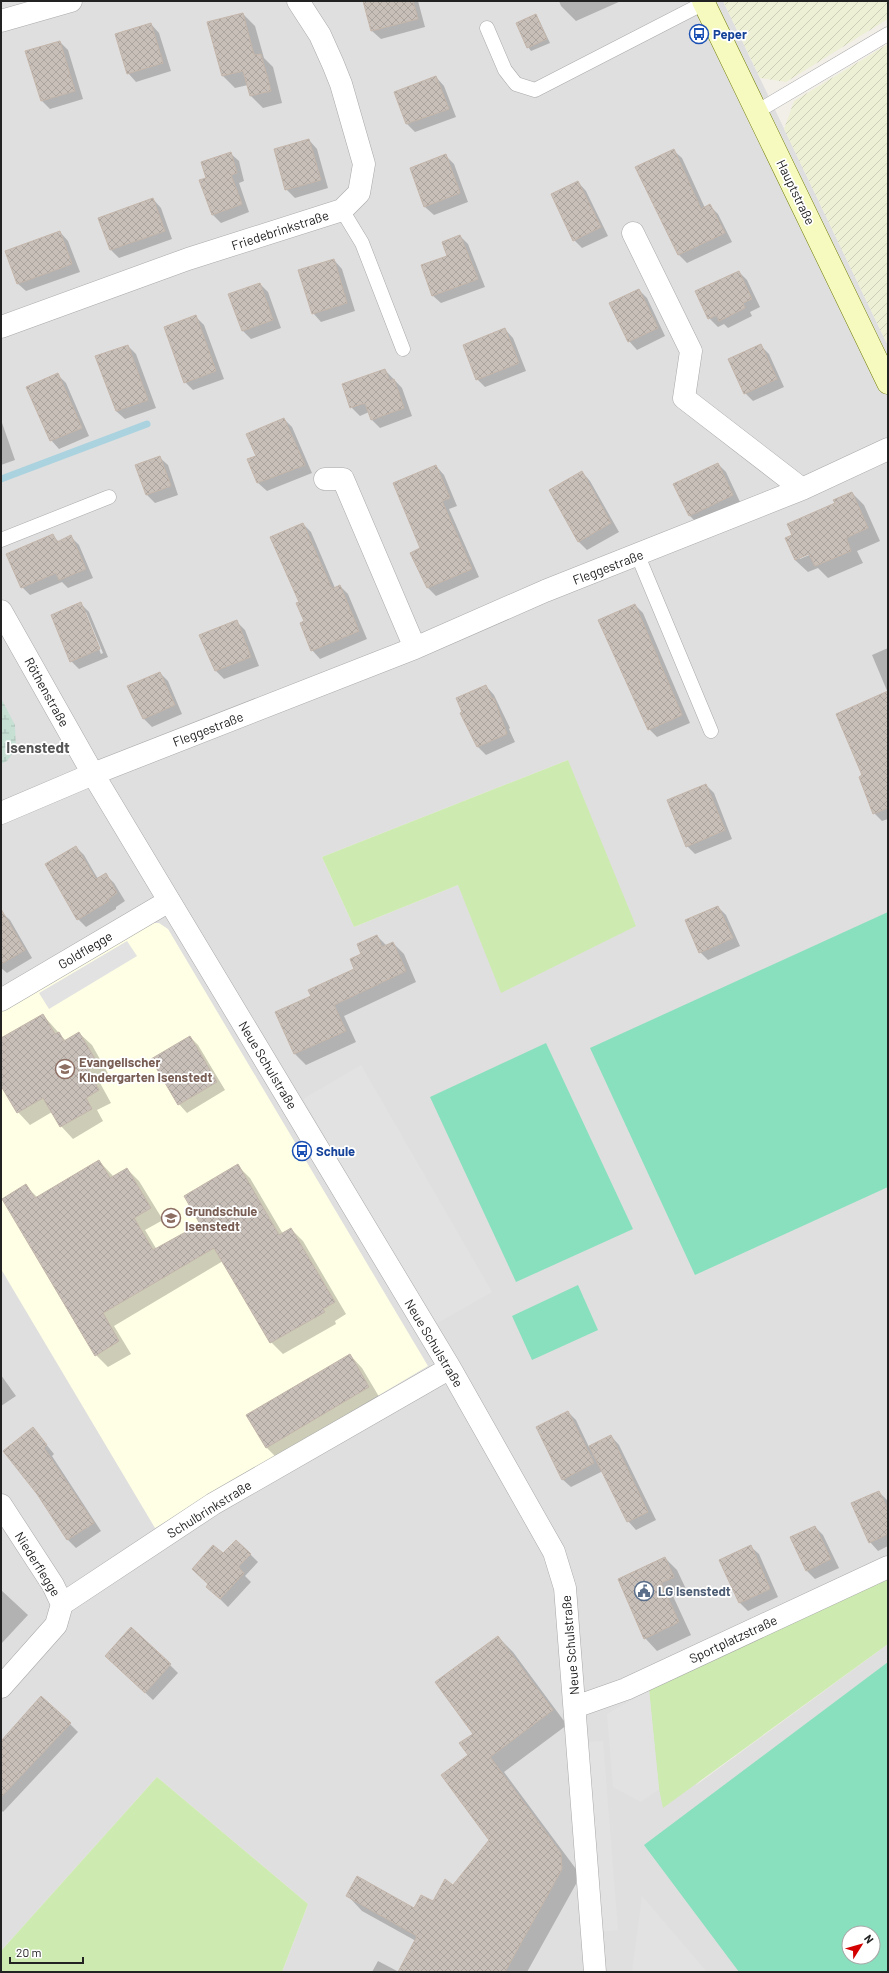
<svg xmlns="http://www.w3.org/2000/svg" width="889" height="1973" font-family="Barlow,sans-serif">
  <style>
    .residential { fill: #e0dfdf; fill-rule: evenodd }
    .education { fill: #ffffe5 }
    .farmland { fill: url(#farmland-furrows) }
    .grass { fill: #cdebb0 }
    .wetland { fill: url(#wetland-marsh) }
    .pitch { fill: #88e0be; fill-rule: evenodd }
    .parking { fill: #e2e2e2 }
    .shadow { fill: #0003; fill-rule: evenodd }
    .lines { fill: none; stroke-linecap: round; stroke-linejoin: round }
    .stream { stroke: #aad3df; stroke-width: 7 }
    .building { fill: url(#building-cross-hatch); stroke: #c4b6ab }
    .lane-casing { stroke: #a9a9a9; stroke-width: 15 }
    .street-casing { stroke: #a9a9a9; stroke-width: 23 }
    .secondary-casing { stroke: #707d05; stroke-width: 23 }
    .lane { stroke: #fff; stroke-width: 14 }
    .street { stroke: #fff; stroke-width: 22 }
    .secondary { stroke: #f7fabf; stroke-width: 22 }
    .labels { text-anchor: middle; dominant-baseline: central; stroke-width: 3.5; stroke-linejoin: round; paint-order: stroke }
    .transit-label { font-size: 13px; font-weight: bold; fill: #164399; stroke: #fff; text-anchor: start }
    .street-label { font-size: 13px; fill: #222; stroke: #fff }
    .education-label { font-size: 13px; font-weight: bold; fill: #785e54; stroke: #fff; text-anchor: start }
    .service-label { font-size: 13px; font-weight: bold; fill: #4e5e75; stroke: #fff; text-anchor: start }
    .quarter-label { font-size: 15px; font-weight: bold; fill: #555; stroke: #fff }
  </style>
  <defs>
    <pattern id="farmland-furrows" width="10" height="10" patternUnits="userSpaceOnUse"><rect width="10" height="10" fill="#eef0d5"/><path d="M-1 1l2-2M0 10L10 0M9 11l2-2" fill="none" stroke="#ccceb7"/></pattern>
    <pattern id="wetland-marsh" width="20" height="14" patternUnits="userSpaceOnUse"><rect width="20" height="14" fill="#c6e0d4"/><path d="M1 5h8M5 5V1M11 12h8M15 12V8" fill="none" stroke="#aac0b6"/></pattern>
    <pattern id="building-cross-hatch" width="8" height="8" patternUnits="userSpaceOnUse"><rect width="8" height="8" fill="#c7bfb8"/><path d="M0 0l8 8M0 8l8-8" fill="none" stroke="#aba49e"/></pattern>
  </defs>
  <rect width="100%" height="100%" fill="#f2efe9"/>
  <!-- residential -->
  <path class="residential" d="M 1,1 L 723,1 L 888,346 L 888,1579 L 696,1785 L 888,1644 L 888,1972 L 282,1972 L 308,1904 L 157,1777 L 1,1951 ZM 568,760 L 458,885 L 354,927 L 322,857 ZM 849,1933 L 873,1933 L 873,1957 L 849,1957 Z"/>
  <!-- education -->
  <path class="education" d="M 148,923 L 159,923 L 168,929 L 428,1366 L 155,1528 L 1,1269 L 1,1009 Z"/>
  <!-- farmland -->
  <path class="farmland" d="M 723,1 L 888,1 L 888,19 L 786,82 L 760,78 Z
    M 888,44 L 888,346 L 784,129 L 794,101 Z"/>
  <!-- grass -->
  <path class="grass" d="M 568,760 L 636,926 L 501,993 L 458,885 L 354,927 L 322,857 Z
    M 888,1579 L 888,1644 L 663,1808 L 659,1789 L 649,1690 Z
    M 157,1777 L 308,1904 L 282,1972 L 1,1972 L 1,1951 Z"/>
  <!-- wetland -->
  <path class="wetland" d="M 1,698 L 15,725 L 16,749 L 7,761 L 1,764 Z"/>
  <!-- pitch -->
  <path class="pitch" d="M 888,912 L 888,1187 L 695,1275 L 590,1048 Z
    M 546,1043 L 633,1229 L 516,1282 L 430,1097 Z
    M 578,1285 L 598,1330 L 532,1360 L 512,1316 Z
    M 888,1662 L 888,1972 L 739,1972 L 644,1845 ZM 849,1933 L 873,1933 L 873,1957 L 849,1957 Z"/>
  <!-- parking -->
  <path class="parking" d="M 127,941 L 137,956 L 49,1009 L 39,993 Z
    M 361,1065 L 492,1292 L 434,1325 L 303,1099 Z
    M 649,1690 L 659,1789 L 641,1802 L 613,1787 L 607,1714 Z
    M 603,1741 L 618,1930 L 599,1932 L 583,1742 Z
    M 642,1896 L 707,1972 L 632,1972 Z"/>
  <!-- shadow -->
  <path class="shadow" d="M 364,1 L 418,1 L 425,27 L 381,39 L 372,31 Z
    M 559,1 L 621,1 L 576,21 L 561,6 Z
    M 243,14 L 255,26 L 264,58 L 273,67 L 282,103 L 263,108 L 251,96 L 248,85 L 235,88 L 223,76 Z
    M 535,16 L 539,20 L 550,43 L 531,51 L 528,47 Z
    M 151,24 L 159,33 L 171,71 L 136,82 L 128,73 Z
    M 60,42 L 68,50 L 83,99 L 50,109 L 42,101 L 26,51 Z
    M 436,77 L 444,86 L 456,117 L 415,132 L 407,124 L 395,93 Z
    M 309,140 L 317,149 L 328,188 L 295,198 L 286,189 Z
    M 673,150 L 682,158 L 705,208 L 710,206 L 718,214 L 732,242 L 687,263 L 679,255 L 636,168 Z
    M 230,153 L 239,161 L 244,181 L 239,183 L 249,212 L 221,223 L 212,214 L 207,179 Z
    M 446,156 L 454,164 L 468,202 L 434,215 L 425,207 L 411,169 Z
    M 578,182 L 586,191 L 608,236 L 582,248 L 574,240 Z
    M 153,199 L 161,208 L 172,239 L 119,258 L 111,250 L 99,219 Z
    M 60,232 L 68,241 L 80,272 L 26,291 L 17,283 Z
    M 460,236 L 468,244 L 485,287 L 441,303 L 432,295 L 448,257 Z
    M 334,260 L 342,269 L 355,311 L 321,322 L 313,313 Z
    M 739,272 L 747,280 L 760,307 L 750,312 L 752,316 L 728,328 L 724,324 L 718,327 L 709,318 Z
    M 260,284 L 268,292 L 281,328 L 251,339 L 243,331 L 230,295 Z
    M 639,290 L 647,298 L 665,336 L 637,350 L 629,341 Z
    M 196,317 L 204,325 L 224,379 L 193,390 L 185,382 Z
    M 505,329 L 513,338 L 526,371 L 485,387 L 477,379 Z
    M 760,345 L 769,354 L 784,387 L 753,401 L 745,393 Z
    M 128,346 L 136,354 L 156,408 L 125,419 L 116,411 L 97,357 Z
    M 385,370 L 402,388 L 412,416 L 380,428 L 372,420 L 369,412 L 360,416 L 351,407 Z
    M 57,374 L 66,383 L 89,436 L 59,449 L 51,440 Z
    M 284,419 L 292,427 L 312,473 L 267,491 L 258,483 L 249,460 L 257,457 Z
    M 1,420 L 15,460 L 1,465 Z
    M 159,457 L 168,465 L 178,495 L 155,503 L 147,495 L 136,465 Z
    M 718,464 L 726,472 L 741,504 L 698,524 L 690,516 L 675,485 Z
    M 436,466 L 444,475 L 457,506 L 449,509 L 479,577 L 436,596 L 428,588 L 412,553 L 421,549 Z
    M 582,472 L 590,481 L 619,532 L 587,550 L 578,541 Z
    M 852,493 L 864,505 L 880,541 L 857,551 L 863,563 L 828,578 L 818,568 L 808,572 L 795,560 L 793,535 ZM 814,551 L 814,553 L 800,559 L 800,557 Z
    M 303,524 L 311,532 L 335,588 L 340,586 L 348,594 L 367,639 L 320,659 L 312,650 L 300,603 Z
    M 53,536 L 59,542 L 71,537 L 79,545 L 93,578 L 68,588 L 62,582 L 30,595 L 22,587 Z
    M 81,604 L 89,612 L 108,657 L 79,669 L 71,661 ZM 84,612 L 86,612 L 103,653 L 101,654 Z
    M 635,605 L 643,613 L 690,723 L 657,737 L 649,729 Z
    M 236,621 L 245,630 L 259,666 L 224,679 L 216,671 L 201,636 Z
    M 888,648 L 888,693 L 872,655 Z
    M 160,673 L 168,681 L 182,714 L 152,727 L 144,719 L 129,686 Z
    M 486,686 L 494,695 L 510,728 L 509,729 L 515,742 L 486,755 L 478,747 Z
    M 888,715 L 888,819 L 882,821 L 874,813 L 863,776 Z
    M 706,785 L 714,793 L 732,839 L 695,854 L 687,846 Z
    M 76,847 L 84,855 L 98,879 L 105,874 L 114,883 L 125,901 L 116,907 L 116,909 L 86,927 L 78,919 Z
    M 718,907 L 726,915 L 740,946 L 708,960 L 700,952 Z
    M 1,912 L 10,920 L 32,958 L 7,973 L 1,968 Z
    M 377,936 L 387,946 L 393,943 L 404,954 L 416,982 L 344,1016 L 356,1042 L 306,1065 L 295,1054 L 276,1013 L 312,997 L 356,970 L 363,955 Z
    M 43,1015 L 66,1041 L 79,1033 L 92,1045 L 110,1077 L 100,1083 L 111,1103 L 97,1110 L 103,1121 L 73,1139 L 61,1126 L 52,1112 L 30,1125 L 18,1112 L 1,1084 L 1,1040 Z
    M 190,1037 L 198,1045 L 225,1090 L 187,1113 L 179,1104 Z
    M 99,1161 L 114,1177 L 127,1169 L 139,1181 L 163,1220 L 145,1230 L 157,1250 L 201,1224 L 238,1166 L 250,1178 L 283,1234 L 291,1229 L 303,1241 L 346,1314 L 335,1321 L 336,1324 L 283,1354 L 271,1342 L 223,1261 L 114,1326 L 131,1354 L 108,1367 L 96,1355 L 26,1186 L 38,1198 Z
    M 350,1355 L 362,1368 L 381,1400 L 279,1460 L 267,1448 L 248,1415 Z
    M 1,1375 L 16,1396 L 1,1406 Z
    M 568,1412 L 576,1420 L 589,1447 L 611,1436 L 619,1445 L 656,1520 L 636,1530 L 628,1521 L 603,1471 L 571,1487 L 562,1479 Z
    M 33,1428 L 54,1454 L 52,1456 L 101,1531 L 76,1548 L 68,1540 Z
    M 879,1492 L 888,1501 L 888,1546 L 878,1551 L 870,1542 Z
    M 815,1527 L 823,1535 L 839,1568 L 815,1579 L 807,1571 L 791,1538 Z
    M 750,1546 L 759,1554 L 778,1597 L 748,1611 L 739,1602 Z
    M 250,1554 L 258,1562 L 245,1576 L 251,1582 L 228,1607 L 216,1595 L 209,1585 L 223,1555 Z
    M 665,1558 L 677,1570 L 686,1589 L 673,1596 L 691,1635 L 657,1651 L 645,1638 Z
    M 1,1590 L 28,1615 L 1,1644 Z
    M 498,1637 L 513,1652 L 567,1725 L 504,1772 L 576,1869 L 576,1884 L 527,1972 L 399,1972 L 416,1941 L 362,1911 L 348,1896 L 415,1909 L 433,1902 L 453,1887 L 491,1840 L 469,1755 Z
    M 115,1664 L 170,1665 L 178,1673 L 153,1700 Z
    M 70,1724 L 78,1732 L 3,1812 L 1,1810 L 1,1742 Z
    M 378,1961 L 399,1972 L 372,1972 Z"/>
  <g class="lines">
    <!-- stream -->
    <path class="stream" d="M 1,479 L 147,424"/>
  </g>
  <!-- building -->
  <path class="building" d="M 363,1 L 413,1 L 418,19 L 371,31 Z
    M 243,13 L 254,55 L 261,54 L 271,91 L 250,96 L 243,71 L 222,76 L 207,22 Z
    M 536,14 L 547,39 L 527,48 L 516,23 Z
    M 151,23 L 163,63 L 127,74 L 115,34 Z
    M 60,41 L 75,91 L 41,101 L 25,51 Z
    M 436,76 L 449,109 L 406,124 L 394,92 Z
    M 309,139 L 321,180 L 285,190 L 274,149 Z
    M 674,149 L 701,209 L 710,204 L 725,233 L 678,255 L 635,167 Z
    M 231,152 L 237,173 L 231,175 L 242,204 L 212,215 L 199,180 L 206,178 L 201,162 Z
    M 446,154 L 460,193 L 424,207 L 410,168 Z
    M 578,181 L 601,227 L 573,241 L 551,194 Z
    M 153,198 L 165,231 L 110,250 L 98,218 Z
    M 60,231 L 72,264 L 17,284 L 5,251 Z
    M 460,235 L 478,279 L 432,296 L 421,265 L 447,256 L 442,242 Z
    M 334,259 L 347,303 L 312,314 L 298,270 Z
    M 739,271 L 752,299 L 743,303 L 745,308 L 719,321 L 717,315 L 708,319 L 695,291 Z
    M 260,283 L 273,320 L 242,331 L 228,294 Z
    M 639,289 L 658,328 L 628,342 L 609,303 Z
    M 196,315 L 216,371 L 184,383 L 164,327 Z
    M 505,328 L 519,363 L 476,380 L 463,345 Z
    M 761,344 L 777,379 L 744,394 L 728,359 Z
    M 128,345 L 148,400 L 116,411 L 95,356 Z
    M 385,369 L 390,381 L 394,379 L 404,408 L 371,420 L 365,403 L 350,408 L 342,384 Z
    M 58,373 L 82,428 L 50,441 L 26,387 Z
    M 284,418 L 305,465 L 257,483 L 247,459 L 256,456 L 246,434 Z
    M 160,456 L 171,486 L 146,495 L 135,465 Z
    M 718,463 L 733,495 L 689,516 L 673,484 Z
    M 436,465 L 450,498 L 442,501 L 472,569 L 427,588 L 410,553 L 420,548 L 393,483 Z
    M 582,471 L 611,523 L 578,542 L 549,490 Z
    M 852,492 L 868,528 L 846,538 L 851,551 L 815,566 L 809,554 L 795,560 L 785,538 L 792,535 L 787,524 L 835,503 L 833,500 Z
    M 303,523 L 332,589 L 340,585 L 359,631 L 311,651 L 300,623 L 304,621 L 296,603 L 299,602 L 270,537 Z
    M 53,534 L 57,542 L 71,535 L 86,569 L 59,580 L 56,573 L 21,588 L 6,554 Z
    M 81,602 L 100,649 L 70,662 L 51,615 Z
    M 635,604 L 682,715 L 648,730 L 598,620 Z
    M 237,620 L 251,657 L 215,671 L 199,635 Z
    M 160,672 L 175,705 L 143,719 L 127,686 Z
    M 486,685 L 492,699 L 494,698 L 507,734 L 477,747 L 460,713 L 462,712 L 456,698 Z
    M 888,691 L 888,808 L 873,814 L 859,777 L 862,775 L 836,714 Z
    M 706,784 L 725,830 L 686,847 L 667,800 Z
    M 76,846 L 96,879 L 106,873 L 117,893 L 108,899 L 109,901 L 77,920 L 45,864 Z
    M 718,906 L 733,938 L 699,953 L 685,920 Z
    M 1,909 L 25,950 L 1,964 Z
    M 377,935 L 382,947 L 393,942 L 406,971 L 334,1005 L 346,1031 L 294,1054 L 275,1012 L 311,996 L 308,990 L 354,969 L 350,959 L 361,954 L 357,944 Z
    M 43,1014 L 55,1034 L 59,1032 L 64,1041 L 79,1032 L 98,1064 L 88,1070 L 99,1090 L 86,1098 L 92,1109 L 60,1127 L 43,1098 L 17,1113 L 1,1086 L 1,1038 Z
    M 190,1036 L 217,1082 L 178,1105 L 151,1059 Z
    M 99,1160 L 110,1178 L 127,1168 L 151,1208 L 134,1218 L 153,1250 L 200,1224 L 184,1196 L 238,1164 L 279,1235 L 291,1228 L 335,1302 L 323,1309 L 325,1312 L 270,1343 L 214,1248 L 103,1313 L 119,1341 L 95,1356 L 2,1199 L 26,1184 L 35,1198 Z
    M 350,1354 L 369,1387 L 266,1448 L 246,1415 Z
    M 568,1411 L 594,1463 L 562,1480 L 536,1427 Z
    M 33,1427 L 47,1445 L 44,1448 L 94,1523 L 67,1540 L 37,1494 L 3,1451 Z
    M 611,1435 L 648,1512 L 627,1522 L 589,1446 Z
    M 879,1491 L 888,1510 L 888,1534 L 869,1543 L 851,1503 Z
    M 815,1526 L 831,1559 L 806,1571 L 790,1537 Z
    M 236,1540 L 251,1554 L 238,1567 L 244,1573 L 220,1599 L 206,1587 L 208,1584 L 192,1569 L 213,1545 L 223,1553 Z
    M 751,1545 L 770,1589 L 739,1603 L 719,1560 Z
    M 665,1557 L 674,1577 L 661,1583 L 679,1622 L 644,1639 L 618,1579 Z
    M 131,1627 L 171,1664 L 145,1693 L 105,1656 Z
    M 498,1636 L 553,1710 L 490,1757 L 561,1853 L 562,1869 L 505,1972 L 398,1972 L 417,1936 L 346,1896 L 357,1876 L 414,1908 L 421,1895 L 433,1901 L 445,1879 L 453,1885 L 489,1840 L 441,1775 L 468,1755 L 459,1743 L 473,1734 L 435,1682 Z
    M 41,1696 L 71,1723 L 1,1797 L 1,1741 Z"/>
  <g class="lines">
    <defs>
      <path id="lane" d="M 487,28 L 505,70 L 516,84 L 535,90 L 704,3
        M 758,111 L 888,34
        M 342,210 L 362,243 L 403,349
        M 1,540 L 109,497
        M 638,556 L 711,731"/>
      <path id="street" d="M 1,21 L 71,1
        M 633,233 L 691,351 L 684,398 L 802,489
        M 1,327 L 188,259 L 342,210 L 359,193 L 364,164 L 341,84 L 333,64 L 320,35 L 298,1
        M 325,479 L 343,479 L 415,648
        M 1,611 L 93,774 L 450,1368 L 554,1552 L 565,1588 L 595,1972
        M 1,813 L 93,774 L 415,648 L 545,591 L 802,489 L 888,449
        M 1,1000 L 169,901
        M 1,1505 L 53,1585 L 62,1604
        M 1,1687 L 56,1625 L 62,1604 L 213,1504 L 450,1368
        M 575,1707 L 626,1689 L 888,1567"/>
      <path id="secondary" d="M 703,1 L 888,383"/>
    </defs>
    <!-- lane casing -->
    <use href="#lane" class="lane-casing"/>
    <!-- street casing -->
    <use href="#street" class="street-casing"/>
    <!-- secondary casing -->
    <use href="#secondary" class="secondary-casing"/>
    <!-- lane -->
    <use href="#lane" class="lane"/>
    <!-- street -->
    <use href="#street" class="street"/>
    <!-- secondary -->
    <use href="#secondary" class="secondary"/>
  </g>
  <!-- icons -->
  <defs>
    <symbol id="bus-ring" viewBox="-11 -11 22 22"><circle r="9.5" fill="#fff" stroke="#1a4fb4" stroke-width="1.5"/><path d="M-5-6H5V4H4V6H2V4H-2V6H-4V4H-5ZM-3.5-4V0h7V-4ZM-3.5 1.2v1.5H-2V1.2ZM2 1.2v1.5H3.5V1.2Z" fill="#1a4fb4"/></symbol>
    <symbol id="school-ring" viewBox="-11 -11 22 22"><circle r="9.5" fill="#fff" stroke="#8d6e63" stroke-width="1.5"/><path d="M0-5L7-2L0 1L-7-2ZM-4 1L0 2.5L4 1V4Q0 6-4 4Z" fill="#8d6e63"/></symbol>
    <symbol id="civic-ring" viewBox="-11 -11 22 22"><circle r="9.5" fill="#fff" stroke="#5c6f8a" stroke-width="1.5"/><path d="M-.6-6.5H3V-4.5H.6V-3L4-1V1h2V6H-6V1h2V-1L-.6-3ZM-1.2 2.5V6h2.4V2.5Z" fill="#5c6f8a"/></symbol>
  </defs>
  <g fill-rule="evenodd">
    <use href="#bus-ring" x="688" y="23" width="22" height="22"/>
    <use href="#school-ring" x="54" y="1058" width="22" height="22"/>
    <use href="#bus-ring" x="291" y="1140" width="22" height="22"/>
    <use href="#school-ring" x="160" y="1207" width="22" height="22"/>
    <use href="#civic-ring" x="633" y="1580" width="22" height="22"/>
  </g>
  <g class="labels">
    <!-- transit labels -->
    <g class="transit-label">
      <text x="713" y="34">Peper</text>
      <text x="316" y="1151">Schule</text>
    </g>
    <!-- street labels -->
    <g class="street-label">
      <text transform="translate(796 192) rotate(64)">Hauptstraße</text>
      <text transform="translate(280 230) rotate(-18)">Friedebrinkstraße</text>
      <text transform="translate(608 567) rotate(-21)">Fleggestraße</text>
      <text transform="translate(47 692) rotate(61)">Röthenstraße</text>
      <text transform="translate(208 729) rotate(-21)">Fleggestraße</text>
      <text transform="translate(85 950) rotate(-31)">Goldflegge</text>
      <text transform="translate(268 1065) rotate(59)">Neue Schulstraße</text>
      <text transform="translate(434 1343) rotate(59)">Neue Schulstraße</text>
      <text transform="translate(209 1509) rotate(-32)">Schulbrinkstraße</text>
      <text transform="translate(38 1564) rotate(58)">Niederflegge</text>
      <text transform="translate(733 1639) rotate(-25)">Sportplatzstraße</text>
      <text transform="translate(570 1645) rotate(-95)">Neue Schulstraße</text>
    </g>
    <!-- education labels -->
    <g class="education-label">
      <text x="79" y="1062">Evangelischer<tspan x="79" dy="15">Kindergarten Isenstedt</tspan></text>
      <text x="185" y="1211">Grundschule<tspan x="185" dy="15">Isenstedt</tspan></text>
    </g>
    <!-- service labels -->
    <g class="service-label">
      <text x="658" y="1591">LG Isenstedt</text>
    </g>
    <!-- quarter labels -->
    <g class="quarter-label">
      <text x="38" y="747">Isenstedt</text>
    </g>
  </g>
  <!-- border -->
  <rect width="889" height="1973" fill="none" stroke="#222222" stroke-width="4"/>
  <!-- north arrow -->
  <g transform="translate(861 1945) rotate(53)"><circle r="19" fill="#ffffff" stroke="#a7a7a7"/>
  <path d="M0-3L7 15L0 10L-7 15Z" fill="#d40000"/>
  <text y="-6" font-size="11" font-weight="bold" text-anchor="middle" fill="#222222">N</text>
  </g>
  <!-- scale -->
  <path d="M10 1957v6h73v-6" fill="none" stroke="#222222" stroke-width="2"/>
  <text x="16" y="1957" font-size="12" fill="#222222" stroke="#ffffff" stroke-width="3" paint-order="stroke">20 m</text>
</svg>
